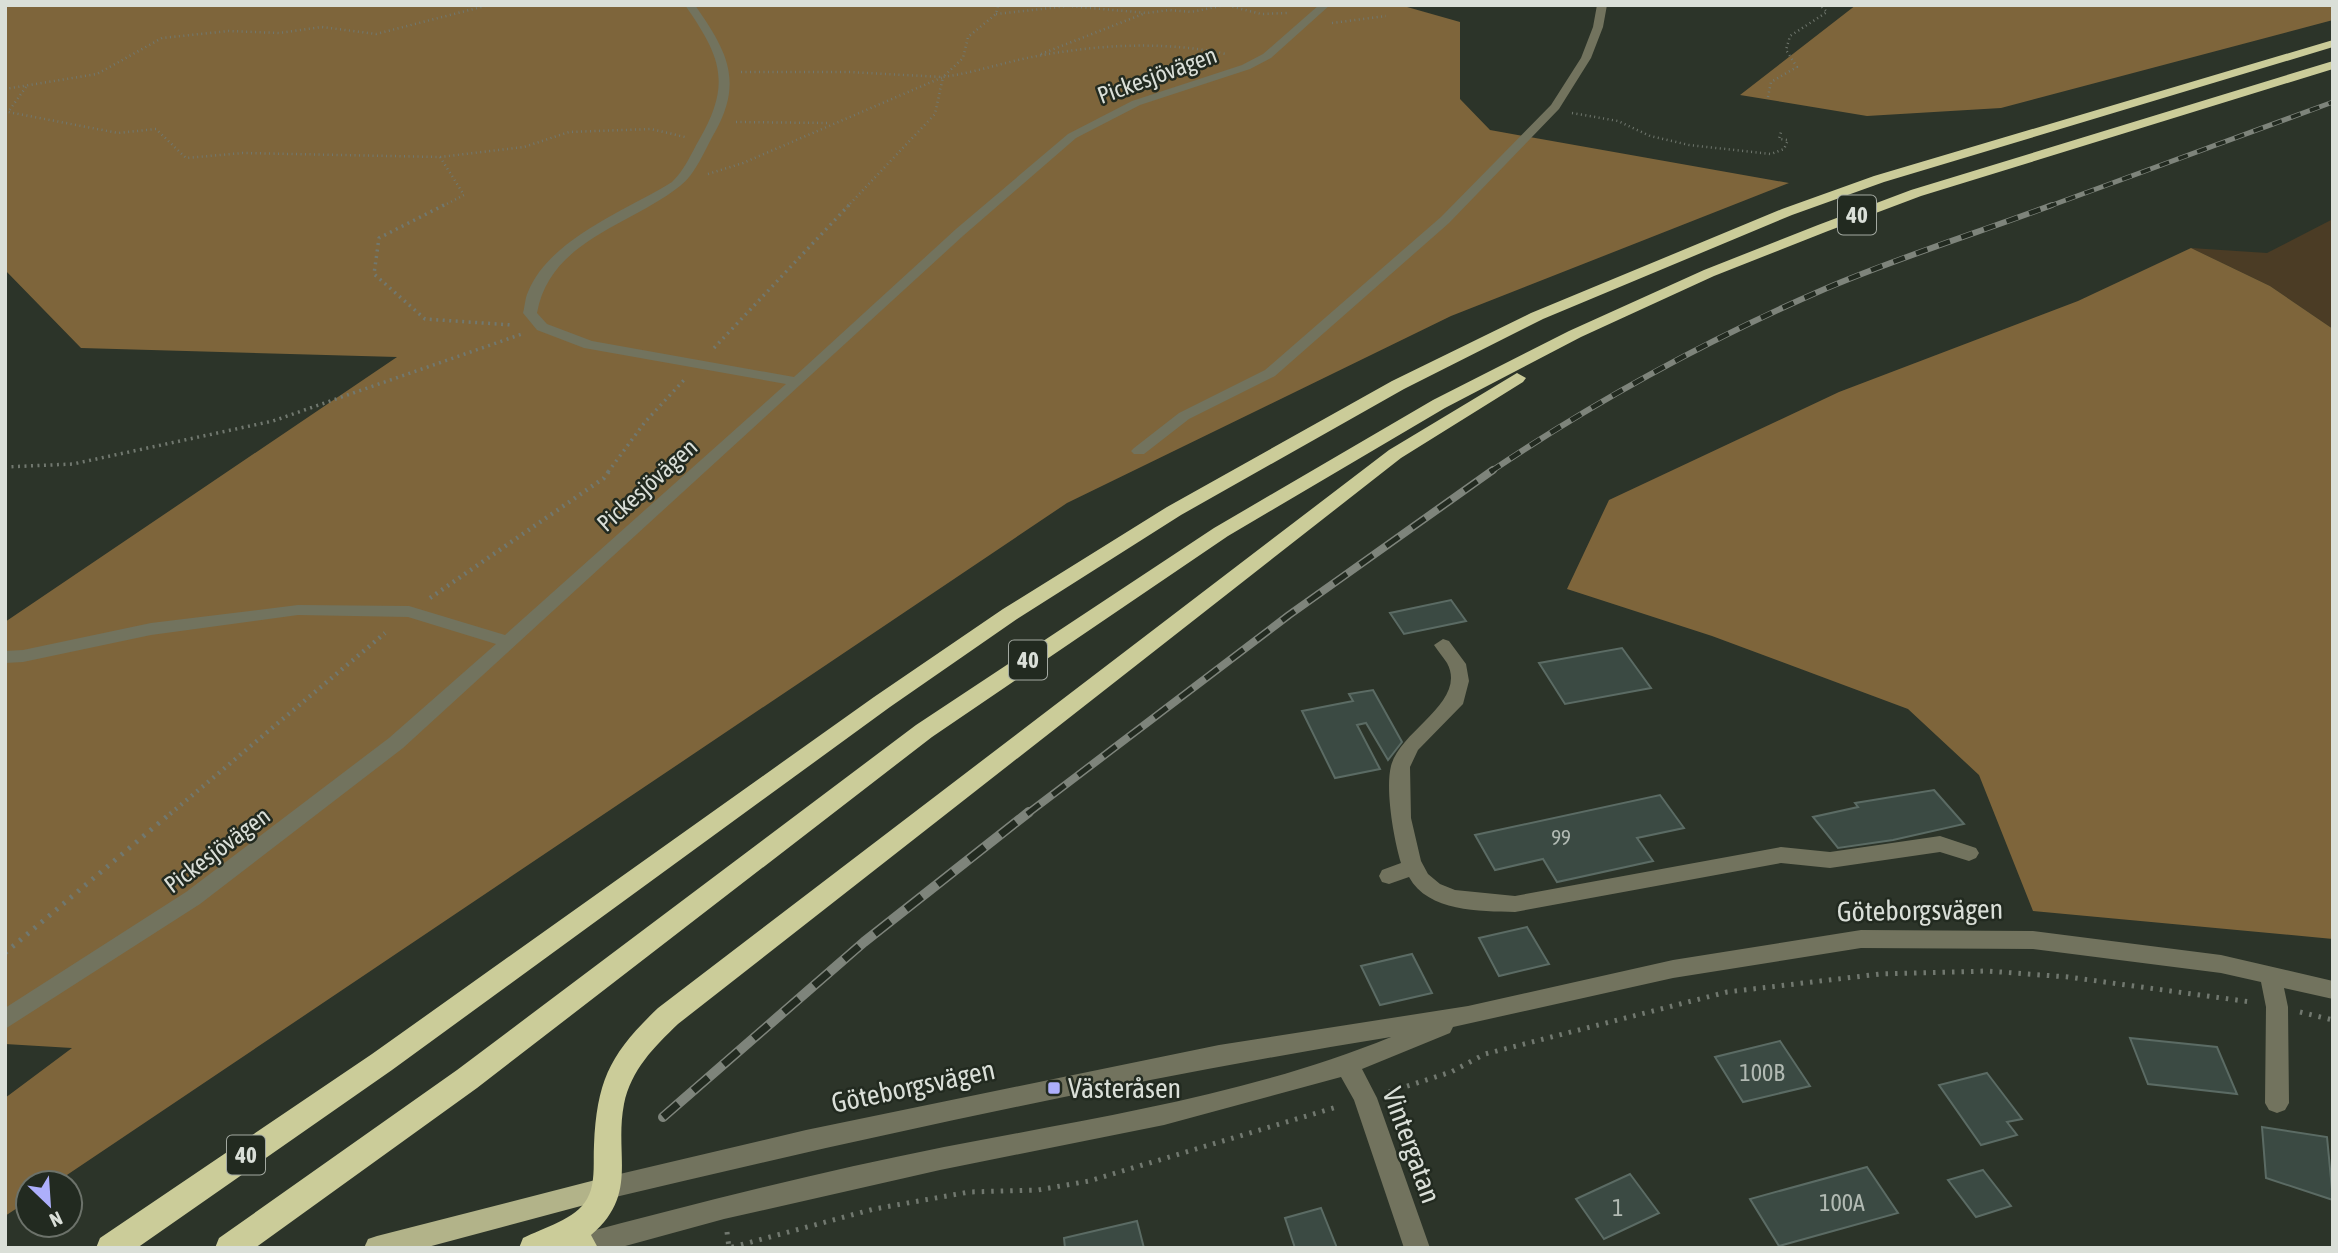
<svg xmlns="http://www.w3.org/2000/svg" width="2338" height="1253" font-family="'Asap Condensed',sans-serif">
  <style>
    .green { fill: #4b3c25 }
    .forest { fill: #7e653b }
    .building { fill: #3b4a43; stroke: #5b6b64; stroke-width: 2 }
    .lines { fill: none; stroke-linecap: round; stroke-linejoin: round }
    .path-far3 { stroke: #71786f; stroke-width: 2.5; stroke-dasharray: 1 3.5; stroke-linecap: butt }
    .path-far2 { stroke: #71786f; stroke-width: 3.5; stroke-dasharray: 2 4.5; stroke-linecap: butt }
    .path-far1 { stroke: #71786f; stroke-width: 4.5; stroke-dasharray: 2 5; stroke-linecap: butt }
    .path { stroke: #71786f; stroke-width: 5; stroke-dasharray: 2.5 7; stroke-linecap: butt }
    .minor { fill: #72735e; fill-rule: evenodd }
    .major { fill: #b2b389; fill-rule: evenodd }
    .highway { fill: #cbcc99; fill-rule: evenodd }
    .rail-far3-casing { stroke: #7e847b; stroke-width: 5 }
    .rail-far2-casing { stroke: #7e847b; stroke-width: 6 }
    .rail-far1-casing { stroke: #7e847b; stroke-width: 8 }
    .rail-casing { stroke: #7e847b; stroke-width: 10 }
    .rail-far3 { stroke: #222a20; stroke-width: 3.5; stroke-dasharray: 10; stroke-linecap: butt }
    .rail-far2 { stroke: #222a20; stroke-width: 4.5; stroke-dasharray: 12; stroke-linecap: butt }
    .rail-far1 { stroke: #222a20; stroke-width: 5; stroke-dasharray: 16; stroke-linecap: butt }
    .rail { stroke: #222a20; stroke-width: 7; stroke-dasharray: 20; stroke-linecap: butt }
    .poi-dot { fill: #adaffb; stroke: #222a20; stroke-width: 2.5 }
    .labels { text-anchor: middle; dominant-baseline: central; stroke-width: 5; stroke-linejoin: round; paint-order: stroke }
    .number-label { font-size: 21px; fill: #b2bab3 }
    .shield { fill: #222a20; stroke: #a3a9a1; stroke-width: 2 }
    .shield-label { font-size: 23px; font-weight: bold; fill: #dadfd8 }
    .street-label { font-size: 24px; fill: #dadfd8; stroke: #222a20 }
    .near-number-label { font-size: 24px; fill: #b2bab3 }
    .near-street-label { font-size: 28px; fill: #dadfd8; stroke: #222a20 }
    .near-poi-label { font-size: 28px; fill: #dadfd8; stroke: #222a20; text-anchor: start }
  </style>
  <rect width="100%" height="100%" fill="#2c3429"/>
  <!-- green -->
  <path class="green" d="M 2333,219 L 2333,329 L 2270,286 L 2191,248 L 2267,253 Z"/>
  <!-- forest -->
  <path class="forest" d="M 5,5 L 1400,5 L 1460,22 L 1460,99 L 1490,130 L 1789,183 L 1451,316 L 1067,503 L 55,1183 L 28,1183 L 28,1201 L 5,1216 L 5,1098 L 72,1048 L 5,1044 L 5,622 L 397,357 L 81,348 L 5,270 Z
    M 1856,5 L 2333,5 L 2333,20 L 2001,108 L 1867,116 L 1740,95 Z
    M 2191,248 L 2270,286 L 2333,329 L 2333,939 L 2033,911 L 1979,775 L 1908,709 L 1712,636 L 1567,589 L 1609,500 L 1839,392 L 2078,301 Z"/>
  <!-- building -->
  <path class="building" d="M 1451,600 L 1466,621 L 1404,634 L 1390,613 Z
    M 1622,648 L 1651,688 L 1565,704 L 1539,663 Z
    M 1373,690 L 1402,742 L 1388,760 L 1366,723 L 1357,725 L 1380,769 L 1335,778 L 1302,711 L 1353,701 L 1349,694 Z
    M 1934,790 L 1964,824 L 1893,840 L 1838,848 L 1813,817 L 1858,807 L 1855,803 Z
    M 1660,795 L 1684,828 L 1637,838 L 1653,861 L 1557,882 L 1543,859 L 1495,870 L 1475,835 Z
    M 1527,927 L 1549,964 L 1499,976 L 1479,938 Z
    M 1412,954 L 1432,993 L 1380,1005 L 1361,966 Z
    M 2130,1038 L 2217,1047 L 2237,1094 L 2148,1084 Z
    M 1780,1041 L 1810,1086 L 1743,1102 L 1715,1057 Z
    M 1987,1073 L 2022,1119 L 2007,1122 L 2017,1135 L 1981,1145 L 1939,1085 Z
    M 2262,1127 L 2327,1137 L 2333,1200 L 2266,1178 Z
    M 1867,1167 L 1898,1213 L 1779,1246 L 1750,1199 Z
    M 1983,1170 L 2011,1206 L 1976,1217 L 1948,1180 Z
    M 1630,1174 L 1659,1213 L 1604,1239 L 1576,1199 Z
    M 1321,1208 L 1337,1248 L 1295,1248 L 1285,1218 Z
    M 1137,1221 L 1144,1248 L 1065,1248 L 1064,1238 Z"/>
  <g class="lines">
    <!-- path-far3 -->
    <path class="path-far3" d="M 996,14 L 1068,6 L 1147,13 L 1169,10 L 1191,12 L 1226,5 L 1261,14 L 1287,13
      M 1332,23 L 1386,16
      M 1041,54 L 1143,14
      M 741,72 L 850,72 L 942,77
      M 26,87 L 8,112 L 118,133 L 156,129 L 186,158 L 243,153 L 440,157 L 464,195 L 441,207
      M 5,89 L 97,74 L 162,38 L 229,31 L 279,33 L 322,27 L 376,34 L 489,5
      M 1768,97 L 1771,82 L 1797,67 L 1786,50 L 1790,36 L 1827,12 L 1820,5
      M 1572,113 L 1618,121 L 1650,136 L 1689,145 L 1771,154 L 1784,149 L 1788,140 L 1779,139 L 1781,132
      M 736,122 L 829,123
      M 440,157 L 524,147 L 569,132 L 651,129 L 685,137
      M 708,174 L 743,163 L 943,77 L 963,58 L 968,37 L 996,14 L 998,5
      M 847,207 L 935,114 L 943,77 C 972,73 999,64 1027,58 C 1092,45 1161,40 1226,54"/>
    <!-- path-far2 -->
    <path class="path-far2" d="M 444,205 L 379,238 L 374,274 L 425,319 L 512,325
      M 714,348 L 849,205
      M 5,467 L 73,464 L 273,421 L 522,334
      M 608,472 L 645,422 L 684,380"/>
    <!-- path-far1 -->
    <path class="path-far1" d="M 430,598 L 604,478 L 610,470
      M 170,814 L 385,633"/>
    <!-- path -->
    <path class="path" d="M 5,953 L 172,812
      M 2300,1012 L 2333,1020
      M 1389,1092 L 1451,1072 L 1485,1054 L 1727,992 L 1880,974 L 1987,971 L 2068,977 L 2251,1002
      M 727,1232 L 729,1248 L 874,1209 L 969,1192 L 1038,1190 L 1089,1181 L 1340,1106"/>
    <!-- minor -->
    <path class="minor" d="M 685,5 L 695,5 C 726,50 744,80 715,132 C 705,149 696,174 680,186 C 630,226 550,240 537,313 L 547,324 L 592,341 L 794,377 L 956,229 L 1068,134 L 1132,101 L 1242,65 L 1263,54 L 1319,5 L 1330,5 L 1271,58 L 1250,69 L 1140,105 L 1076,138 L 964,235 L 403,748 L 200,904 L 5,1029 L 5,1008 L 186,892 L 389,738 L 496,644 L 408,617 L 298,615 L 151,635 L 23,662 L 5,663 L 5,651 L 23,650 L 151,623 L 298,605 L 409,606 L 505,635 L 786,384 L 584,348 L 537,330 L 523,313 C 525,306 525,298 528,292 C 549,239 627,210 672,182 C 684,171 691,154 699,140 C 732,83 721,57 685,5 Z
      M 1597,5 L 1607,5 L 1603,27 L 1591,58 L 1559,109 L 1449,223 L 1275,376 L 1189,419 L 1144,454 L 1134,454 L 1131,451 L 1134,448 L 1179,413 L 1265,370 L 1441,217 L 1551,105 L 1581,58 L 1593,27 Z
      M 1443,639 L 1449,641 L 1466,664 L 1469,681 L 1463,704 L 1418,750 L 1410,767 L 1411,818 L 1421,861 L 1428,874 L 1440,884 L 1455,890 L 1515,896 L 1781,847 L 1830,852 L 1940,836 L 1976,848 L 1979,853 L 1976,858 L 1969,861 L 1940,852 L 1830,868 L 1781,863 L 1515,912 C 1480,911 1428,912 1409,877 L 1389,884 L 1382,882 L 1379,876 L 1382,870 L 1401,863 C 1394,840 1385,790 1391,766 C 1400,730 1468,702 1447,663 C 1443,657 1438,651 1434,645 Z
      M 1861,930 L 2033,931 L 2221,955 L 2333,981 L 2333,999 L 2284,988 L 2288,1007 L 2289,1103 L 2285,1110 L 2277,1113 L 2269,1110 L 2265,1103 L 2266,1007 L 2261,982 L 2221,973 L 2033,949 L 1861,948 L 1673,978 L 1453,1027 L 1450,1033 L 1362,1069 L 1377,1098 L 1430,1248 L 1404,1248 L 1354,1100 L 1341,1077 L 1164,1125 L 940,1170 L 724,1219 L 618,1248 L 560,1248 L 564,1239 L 573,1236 C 696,1203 819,1172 944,1147 C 1094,1118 1249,1095 1391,1037 C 1127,1080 867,1137 607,1199 L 598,1196 L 595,1188 L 598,1180 L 607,1177 L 806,1130 L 1219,1045 L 1468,1006 L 1673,960 Z"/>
    <!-- major -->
    <path class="major" d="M 607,1177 L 616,1180 L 619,1188 L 616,1196 L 607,1199 L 424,1248 L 364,1248 L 368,1239 L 377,1236 Z"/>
    <!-- highway -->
    <path class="highway" d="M 2333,40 L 2333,47 L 1884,182 L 1792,215 L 1543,319 L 1404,389 L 1181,515 L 1017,619 L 890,707 L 392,1070 L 137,1248 L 96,1248 L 100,1238 L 372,1054 L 874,697 L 1003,609 L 1167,507 L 1392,381 L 1531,313 L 1782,209 L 1874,176 Z
      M 2333,61 L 2333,69 L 1921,196 L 1828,231 L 1714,276 L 1581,337 L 1445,408 L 1228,536 L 932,737 L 477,1088 L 255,1248 L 215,1248 L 219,1238 L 457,1070 L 916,725 L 1214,528 L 1433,400 L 1569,331 L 1704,270 L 1818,225 L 1911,190 Z
      M 1517,373 L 1526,378 L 1523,382 L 1401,458 L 678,1024 C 654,1047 631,1070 624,1104 C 614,1156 639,1194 591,1235 L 598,1248 L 519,1248 L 523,1238 C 543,1228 576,1219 587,1199 C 596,1184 593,1162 594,1145 C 597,1079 611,1053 658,1008 L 1389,450 Z"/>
    <defs>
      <path id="rail-far3" d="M 2047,207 L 2333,102"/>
      <path id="rail-far2" d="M 1490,472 C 1597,400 1709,339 1827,288 C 1900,257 1977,233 2052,205"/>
      <path id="rail-far1" d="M 1027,814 L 1289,615 L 1493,470"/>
      <path id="rail" d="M 663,1117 L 864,942 L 1029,812"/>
    </defs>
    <!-- rail-far3 casing -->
    <use href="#rail-far3" class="rail-far3-casing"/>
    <!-- rail-far2 casing -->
    <use href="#rail-far2" class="rail-far2-casing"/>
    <!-- rail-far1 casing -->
    <use href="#rail-far1" class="rail-far1-casing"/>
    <!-- rail casing -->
    <use href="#rail" class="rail-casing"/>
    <!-- rail-far3 -->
    <use href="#rail-far3" class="rail-far3"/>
    <!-- rail-far2 -->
    <use href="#rail-far2" class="rail-far2"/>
    <!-- rail-far1 -->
    <use href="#rail-far1" class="rail-far1"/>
    <!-- rail -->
    <use href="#rail" class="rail"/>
  </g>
  <!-- markers -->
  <rect class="poi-dot" x="1047" y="1081" width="14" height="14" rx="3.5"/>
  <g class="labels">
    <!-- number labels -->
    <g class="number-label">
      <text x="1561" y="837">99</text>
    </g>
    <!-- shield labels -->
    <g class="shield">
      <rect x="1838" y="195.5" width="38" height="39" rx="5"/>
      <rect x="1009" y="640.5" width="38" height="39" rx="5"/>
      <rect x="227" y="1135.5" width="38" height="39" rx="5"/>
    </g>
    <g class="shield-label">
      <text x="1857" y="215">40</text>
      <text x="1028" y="660">40</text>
      <text x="246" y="1155">40</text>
    </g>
    <!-- street labels -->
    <g class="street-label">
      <text transform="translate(1157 75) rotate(-20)">Pickesjövägen</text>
      <text transform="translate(647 485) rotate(-42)">Pickesjövägen</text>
      <text transform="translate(217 850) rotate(-37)">Pickesjövägen</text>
    </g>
    <!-- near-number labels -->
    <g class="near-number-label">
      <text x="1762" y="1072">100B</text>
      <text x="1842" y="1202">100A</text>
      <text x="1618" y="1207">1</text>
    </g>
    <!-- near-street labels -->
    <g class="near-street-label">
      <text transform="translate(1920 910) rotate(-1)">Göteborgsvägen</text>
      <text transform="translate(913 1086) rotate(-12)">Göteborgsvägen</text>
      <text transform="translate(1412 1145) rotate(70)">Vintergatan</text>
    </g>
    <!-- near-poi labels -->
    <g class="near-poi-label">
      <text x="1068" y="1088">Västeråsen</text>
    </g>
  </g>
  <!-- border -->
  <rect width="2338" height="1253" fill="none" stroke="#dadfd8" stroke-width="14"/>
  <!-- north arrow -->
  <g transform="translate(49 1204) rotate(155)"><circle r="33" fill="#222a20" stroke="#6c726a" stroke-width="2"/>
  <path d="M0-5L12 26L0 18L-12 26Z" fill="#adaffb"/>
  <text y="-10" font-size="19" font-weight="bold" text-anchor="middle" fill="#dadfd8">N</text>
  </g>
</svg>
